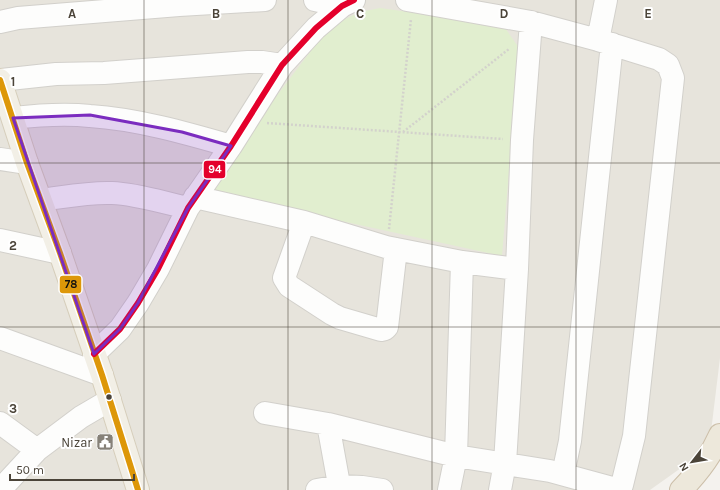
<svg xmlns="http://www.w3.org/2000/svg" width="720" height="490" font-family="Karla,sans-serif">
  <style>
    .residential { fill: #e7e4dc }
    .green { fill: #e1eecf }
    .lines { fill: none; stroke-linecap: round; stroke-linejoin: round }
    .minor-casing { stroke: #d2d0cb; stroke-width: 24 }
    .major-casing { stroke: #d6cebb; stroke-width: 24 }
    .highway-casing { stroke: #ccbfa9; stroke-width: 24 }
    .path { stroke: #d3d2cc; stroke-width: 2.5; stroke-dasharray: 2 2; stroke-linecap: butt }
    .minor { stroke: #fdfdfc; stroke-width: 22 }
    .major { stroke: #f2efe6; stroke-width: 22 }
    .highway { stroke: #ede8db; stroke-width: 22 }
    .bus-1-casing { stroke: #fff; stroke-width: 9 }
    .bus-2-casing { stroke: #fff; stroke-width: 9 }
    .bus-1 { stroke: #dd9709; stroke-width: 6 }
    .bus-2 { stroke: #e4002b; stroke-width: 6 }
    .marked { fill: #7b2cbf; fill-opacity: 0.2; stroke: #7b2cbf; stroke-width: 3; stroke-linejoin: round }
    .grid { fill: none; stroke: #4b4439; stroke-width: 1; stroke-opacity: 0.55 }
    .bus-dot { fill: #4b4439; stroke: #fff; stroke-width: 1.5 }
    .labels { text-anchor: middle; dominant-baseline: central; stroke-width: 4; stroke-linejoin: round; paint-order: stroke }
    .poi-label { font-size: 13px; fill: #4b4439; stroke: #fff; text-anchor: end }
    .grid-label { font-size: 13px; text-anchor: middle; font-weight: bold; fill: #4b4439; stroke: #fff; stroke-width: 4; stroke-linejoin: round; paint-order: stroke }
    .line-badge { stroke: #fff; stroke-width: 1.5 }
    .badge-label { font-size: 11px; text-anchor: middle; font-weight: bold; fill: #fff }
    .pale-badge-label { font-size: 11px; text-anchor: middle; font-weight: bold; fill: #111 }
  </style>
  <rect width="100%" height="100%" fill="#f4f2ee"/>
  <!-- residential -->
  <path class="residential" d="M 0,0 L 720,0 L 720,358 L 709,448 L 650,490 L 0,490 Z"/>
  <!-- green -->
  <path class="green" d="M 380,8 L 503,25 L 519,48 L 502,256 L 204,191 L 323,35 L 343,20 L 360,12 Z"/>
  <g class="lines">
    <defs>
      <path id="minor" d="M 315,0 L 342,6
        M 407,0 L 531,22 L 598,40 L 659,59 L 668,65 L 673,78 L 634,436 L 622,485 L 620,490
        M 0,22 L 18,18 L 179,5 L 265,0
        M 598,40 L 606,0
        M 0,80 L 56,74 L 104,73 L 248,62 L 262,62 L 282,65
        M 13,118 C 39,115 64,113 90,116 C 137,119 186,133 231,146
        M 0,159 L 27,163
        M 195,197 L 304,222 L 386,247 L 462,262 L 517,269
        M 41,200 C 65,197 88,192 112,193 C 138,194 164,203 188,208
        M 304,222 L 284,278 L 289,286 L 332,314 L 340,318 L 381,330 L 385,329 L 387,327 L 396,249
        M 0,240 L 60,253
        M 0,338 L 102,375
        M 94,354 L 120,329 L 138,303 L 158,269 L 188,208 L 231,146 L 282,65 L 316,28 L 342,6 L 354,0
        M 265,413 L 328,424 L 456,456 L 550,471 L 620,490
        M 0,423 L 37,450
        M 328,424 L 340,490
        M 563,474 L 570,441 L 612,44
        M 0,490 L 37,450 L 81,417 L 110,400
        M 317,490 L 339,486 L 362,487 L 382,490
        M 449,490 L 456,456 L 462,262
        M 500,490 L 505,463 L 517,269 L 522,140 L 531,22"/>
      <path id="major" d="M 0,80 L 27,163 L 60,253 L 102,375 L 138,490"/>
      <path id="highway" d="M 681,490 C 697,474 711,456 720,435"/>
    </defs>
    <!-- minor casing -->
    <use href="#minor" class="minor-casing"/>
    <!-- major casing -->
    <use href="#major" class="major-casing"/>
    <!-- highway casing -->
    <use href="#highway" class="highway-casing"/>
    <!-- path -->
    <path class="path" d="M 267,123 L 503,139
      M 403,132 L 509,49
      M 389,229 L 411,19"/>
    <!-- minor -->
    <use href="#minor" class="minor"/>
    <!-- major -->
    <use href="#major" class="major"/>
    <!-- highway -->
    <use href="#highway" class="highway"/>
    <defs>
      <path id="bus-1" d="M 0,80 L 27,163 L 60,253 L 102,375 L 138,490"/>
      <path id="bus-2" d="M 94,354 L 120,329 L 138,303 L 158,269 L 188,208 L 231,146 L 282,65 L 316,28 L 342,6 L 354,0"/>
    </defs>
    <!-- bus-1 casing -->
    <use href="#bus-1" class="bus-1-casing"/>
    <!-- bus-2 casing -->
    <use href="#bus-2" class="bus-2-casing"/>
    <!-- bus-1 -->
    <use href="#bus-1" class="bus-1"/>
    <!-- bus-2 -->
    <use href="#bus-2" class="bus-2"/>
  </g>
  <!-- marked area -->
  <path class="marked" d="M 90,115 L 182,132 L 231,146 L 188,208 L 138,303 L 120,329 L 94,354 L 13,118 Z"/>
  <!-- grid -->
  <path class="grid" d="M 144,0 L 144,490M 288,0 L 288,490M 432,0 L 432,490M 576,0 L 576,490M 0,163 L 720,163M 0,327 L 720,327"/>
  <!-- icons -->
  <defs>
    <symbol id="civic-square" viewBox="-11 -11 22 22"><rect x="-9" y="-9" width="18" height="18" rx="4" fill="#868178" stroke="#fff"/><path d="M-.6-6.5H3V-4.5H.6V-3L4-1V1h2V6H-6V1h2V-1L-.6-3ZM-1.2 2.5V6h2.4V2.5Z" fill="#fff"/></symbol>
  </defs>
  <g fill-rule="evenodd">
    <use href="#civic-square" x="95" y="432" width="20" height="20"/>
  </g>
  <!-- markers -->
  <circle class="bus-dot" cx="109" cy="397" r="3.5"/>
  <g class="labels">
    <!-- poi labels -->
    <g class="poi-label">
      <text x="92" y="442">Nizar</text>
    </g>
  </g>
  <g class="grid-label">
    <text x="72" y="18">A</text>
    <text x="216" y="18">B</text>
    <text x="360" y="18">C</text>
    <text x="504" y="18">D</text>
    <text x="648" y="18">E</text>
    <text x="13" y="86">1</text>
    <text x="13" y="250">2</text>
    <text x="13" y="413">3</text>
  </g>
  <g class="line-badge">
    <rect x="203" y="160" width="23" height="19" rx="4" fill="#e4002b"/>
    <rect x="59" y="275" width="23" height="19" rx="4" fill="#dd9709"/>
  </g>
  <g class="badge-label">
    <text x="215" y="173">94</text>
  </g>
  <g class="pale-badge-label">
    <text x="71" y="288">78</text>
  </g>
  <!-- north arrow -->
  <g transform="translate(692 462) rotate(239)" stroke="#ffffff" stroke-width="3" paint-order="stroke">
  <path d="M0-3L7 15L0 10L-7 15Z" fill="#4b4439"/>
  <text y="-6" font-size="11" font-weight="bold" text-anchor="middle" fill="#4b4439">N</text>
  </g>
  <!-- scale -->
  <path d="M10 474v6h124v-6" fill="none" stroke="#4b4439" stroke-width="2"/>
  <text x="16" y="474" font-size="12" fill="#4b4439" stroke="#ffffff" stroke-width="3" paint-order="stroke">50 m</text>
</svg>
